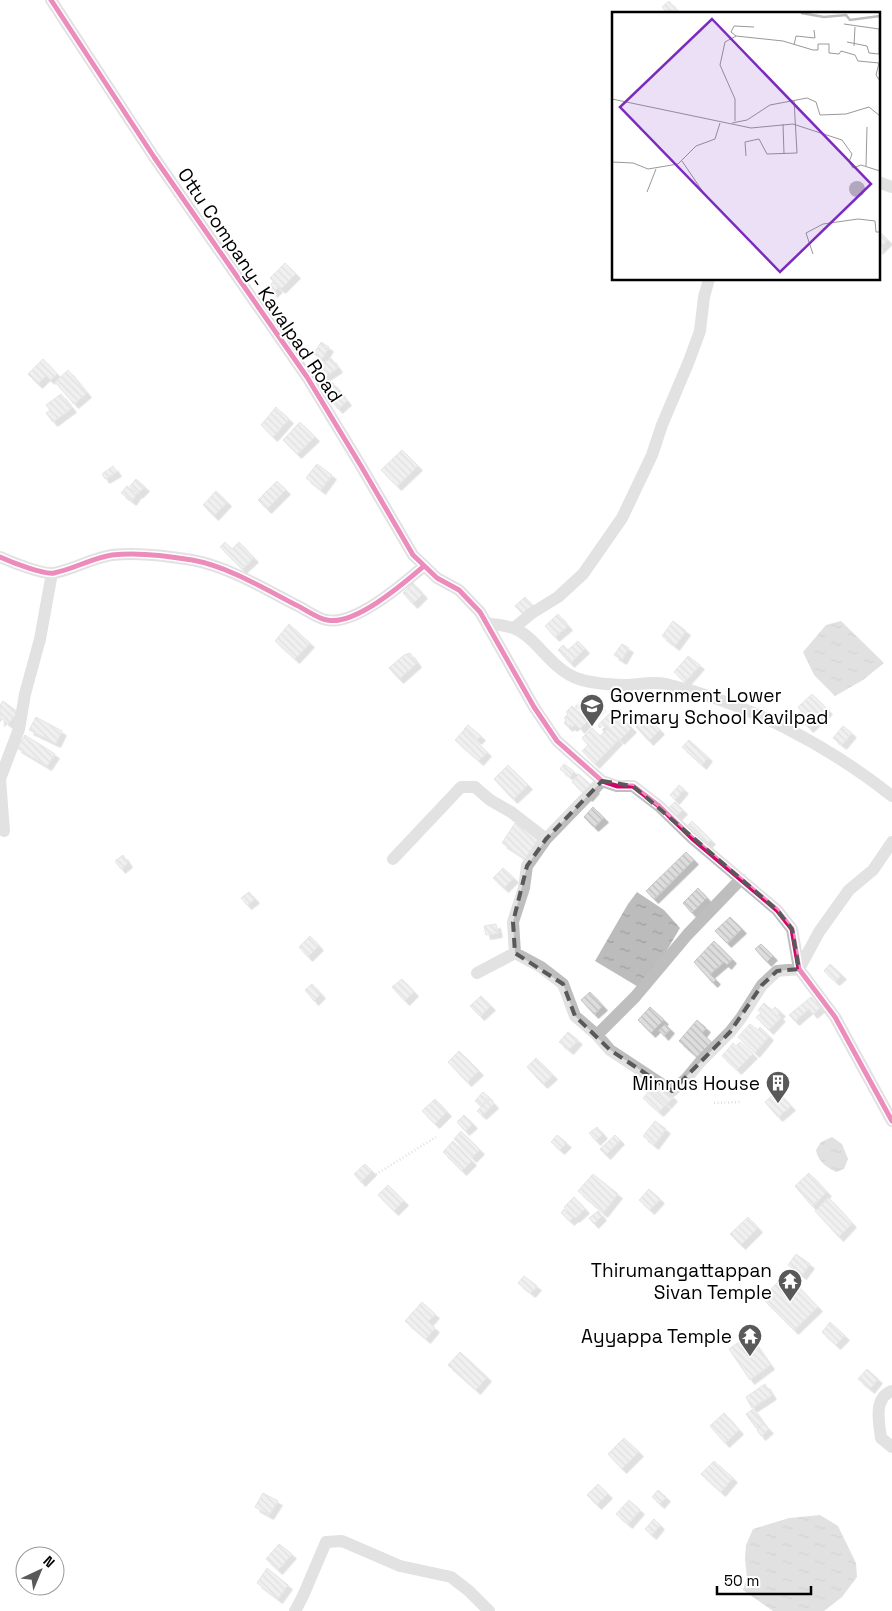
<svg xmlns="http://www.w3.org/2000/svg" width="892" height="1611" font-family="'Space Grotesk',sans-serif">
  <style>
    .park { fill: url(#park-tufts) }
    .water { fill: url(#water-ripples) }
    .building { fill: url(#building-back-hatch); stroke: #c5c5c5; filter: url(#shadow) }
    .lines { fill: none; stroke-linecap: round; stroke-linejoin: round }
    .path { stroke: #b8b8b8; stroke-width: 2.5; stroke-dasharray: 1 2.5; stroke-linecap: butt }
    .street { stroke: #bebebe; stroke-width: 12 }
    .cycleway-casing { stroke: #fff; stroke-width: 8 }
    .cycleway { stroke: #d6006c; stroke-width: 5 }
    .marked { fill: none; stroke: #595959; stroke-width: 4; stroke-dasharray: 10 6; stroke-linejoin: round }
    .labels { text-anchor: middle; dominant-baseline: central; stroke-width: 4; stroke-linejoin: round; paint-order: stroke }
    .street-label { font-size: 19px; fill: #000; stroke: #fff }
    .poi-label { font-size: 19px; fill: #000; stroke: #fff; text-anchor: end }
    .inset-river { fill: none; stroke: #bcbcbc; stroke-width: 2.5 }
    .inset-road { fill: none; stroke: #999; stroke-width: 1 }
    .view { fill: #7b2cbf; fill-opacity: 0.15; stroke: #7b2cbf; stroke-width: 2.5 }
    .inset-edge { fill: none; stroke: #000; stroke-width: 2.5 }
  </style>
  <defs>
    <pattern id="park-tufts" width="24" height="20" patternUnits="userSpaceOnUse" patternTransform="scale(1.25)"><rect width="24" height="20" fill="#eaeaea"/><path d="M3 7l-1-3M5 7V3M7 7l1-3M15 17l-1-3M17 17v-4M19 17l1-3" fill="none" stroke="#c7c7c7"/></pattern>
    <pattern id="water-ripples" width="26" height="14" patternUnits="userSpaceOnUse" patternTransform="scale(1.25)"><rect width="26" height="14" fill="#bcbcbc"/><path d="M2 4q2-2 4 0t4 0M15 11q2-2 4 0t4 0" fill="none" stroke="#a0a0a0"/></pattern>
    <pattern id="building-back-hatch" width="6" height="6" patternUnits="userSpaceOnUse" patternTransform="scale(1.25)"><rect width="6" height="6" fill="#ddd"/><path d="M-1 5l2 2M0 0l6 6M5-1l2 2" fill="none" stroke="#bcbcbc"/></pattern>
    <filter id="shadow"><feDropShadow dx="4.5" dy="4.5" stdDeviation="0" flood-color="#0004"/></filter>
  </defs>
  <rect width="100%" height="100%" fill="#fff"/>
  <!-- park -->
  <path class="park" d="M 588,693 L 607,711 L 593,725 L 574,707 Z"/>
  <!-- water -->
  <path class="water" d="M 841,621 L 884,663 L 863,680 L 835,696 L 814,675 L 803,652 L 826,625 Z
    M 637,892 L 664,910 L 680,928 L 660,962 L 640,988 L 595,961 L 628,904 Z
    M 832,1137 L 842,1144 L 848,1159 L 844,1169 L 836,1172 C 826,1167 818,1161 816,1150 L 821,1142 Z
    M 820,1515 L 838,1526 L 856,1563 L 857,1577 L 842,1597 L 824,1611 L 773,1611 L 743,1590 L 747,1578 L 745,1559 L 746,1545 L 753,1529 L 789,1518 Z"/>
  <!-- building -->
  <path class="building" d="M 669,1 L 677,11 L 674,14 L 668,14 L 662,7 Z
    M 881,233 L 888,240 L 878,250 L 878,235 Z
    M 285,263 L 296,274 L 281,289 L 270,278 Z
    M 273,282 L 278,288 L 273,293 L 268,288 Z
    M 321,342 L 329,347 L 322,359 L 314,354 Z
    M 331,358 L 338,368 L 323,378 L 316,369 Z
    M 43,359 L 57,374 L 50,380 L 46,376 L 38,384 L 28,374 Z
    M 68,370 L 87,393 L 74,404 L 55,382 Z
    M 332,382 L 347,401 L 338,409 L 323,390 Z
    M 61,394 L 72,408 L 53,422 L 46,413 L 50,410 L 46,405 Z
    M 276,407 L 289,419 L 273,437 L 261,425 Z
    M 300,422 L 315,437 L 297,454 L 283,440 Z
    M 402,450 L 418,466 L 397,486 L 381,470 Z
    M 317,464 L 332,475 L 321,490 L 306,478 Z
    M 113,466 L 117,472 L 105,479 L 102,474 Z
    M 136,479 L 145,487 L 138,494 L 130,486 Z
    M 277,481 L 286,490 L 267,509 L 258,500 Z
    M 127,486 L 137,493 L 132,501 L 121,493 Z
    M 216,491 L 227,502 L 214,516 L 203,505 Z
    M 225,542 L 232,549 L 239,542 L 254,558 L 242,569 L 220,547 Z
    M 413,583 L 423,594 L 413,604 L 403,593 Z
    M 525,597 L 533,606 L 524,615 L 515,606 Z
    M 558,614 L 568,626 L 555,637 L 545,626 Z
    M 673,621 L 686,631 L 675,646 L 662,636 Z
    M 289,624 L 310,643 L 295,659 L 275,641 Z
    M 578,641 L 585,649 L 570,663 L 558,650 L 563,645 L 568,650 Z
    M 622,644 L 629,648 L 622,660 L 614,655 Z
    M 410,653 L 417,663 L 399,679 L 389,668 L 404,655 Z
    M 688,656 L 700,665 L 685,682 L 674,672 Z
    M 812,694 L 828,710 L 809,728 L 798,716 L 802,712 L 798,707 Z
    M 3,701 L 18,712 L 8,724 L 2,719 L 0,722 L 0,705 Z
    M 572,706 L 588,721 L 580,729 L 576,724 L 573,727 L 570,725 L 568,727 L 564,723 L 566,720 L 564,718 L 568,714 L 566,712 Z
    M 613,710 L 632,728 L 620,740 L 603,725 L 600,728 L 598,725 Z
    M 36,717 L 62,731 L 56,743 L 29,730 Z
    M 647,717 L 660,730 L 649,741 L 636,727 Z
    M 468,725 L 481,736 L 477,740 L 464,729 Z
    M 843,726 L 852,733 L 842,745 L 833,738 Z
    M 592,728 L 600,736 L 607,729 L 618,740 L 595,764 L 582,751 L 588,745 L 582,738 Z
    M 464,730 L 487,752 L 479,761 L 455,740 Z
    M 25,735 L 55,754 L 47,766 L 17,748 Z
    M 689,740 L 708,757 L 702,765 L 682,747 Z
    M 564,764 L 574,771 L 570,777 L 560,769 Z
    M 508,765 L 528,785 L 513,799 L 494,779 Z
    M 579,774 L 595,789 L 588,797 L 572,782 Z
    M 679,785 L 684,789 L 675,800 L 670,795 Z
    M 675,802 L 683,810 L 674,819 L 665,811 Z
    M 593,807 L 604,818 L 594,827 L 584,817 Z
    M 692,821 L 711,840 L 705,846 L 686,827 Z
    M 515,823 L 539,838 L 526,859 L 502,843 Z
    M 686,852 L 694,860 L 654,899 L 646,891 Z
    M 123,855 L 128,863 L 121,869 L 115,861 Z
    M 503,868 L 514,878 L 504,888 L 493,878 Z
    M 698,888 L 707,898 L 692,913 L 683,903 Z
    M 249,892 L 255,899 L 247,905 L 241,898 Z
    M 730,917 L 742,929 L 727,943 L 715,931 Z
    M 496,924 L 498,933 L 486,935 L 484,926 Z
    M 310,936 L 319,946 L 308,957 L 299,947 Z
    M 714,941 L 732,959 L 727,965 L 724,962 L 710,974 L 716,980 L 713,983 L 694,962 Z
    M 761,944 L 773,956 L 767,962 L 755,949 Z
    M 830,964 L 842,975 L 835,981 L 824,971 Z
    M 402,979 L 414,992 L 405,1001 L 392,987 Z
    M 312,984 L 321,994 L 314,1001 L 305,990 Z
    M 590,992 L 603,1006 L 594,1014 L 581,1000 Z
    M 481,996 L 491,1006 L 480,1016 L 470,1006 Z
    M 811,997 L 820,1008 L 813,1014 L 809,1009 L 795,1021 L 789,1015 Z
    M 764,1003 L 772,1010 L 775,1007 L 781,1012 L 778,1015 L 781,1017 L 769,1030 L 756,1017 L 761,1013 L 758,1010 Z
    M 650,1007 L 664,1020 L 651,1033 L 638,1020 Z
    M 697,1020 L 706,1028 L 702,1033 L 712,1043 L 698,1058 L 679,1041 Z
    M 665,1024 L 670,1029 L 664,1036 L 659,1030 Z
    M 750,1024 L 758,1030 L 760,1027 L 769,1036 L 755,1053 L 738,1037 Z
    M 568,1032 L 578,1040 L 569,1050 L 559,1042 Z
    M 740,1042 L 753,1054 L 737,1070 L 722,1056 L 733,1043 L 736,1046 Z
    M 459,1051 L 479,1071 L 467,1082 L 448,1062 Z
    M 536,1058 L 553,1075 L 543,1084 L 527,1067 Z
    M 657,1083 L 673,1097 L 667,1104 L 651,1090 Z
    M 650,1090 L 666,1105 L 659,1112 L 643,1098 Z
    M 777,1091 L 791,1106 L 778,1117 L 765,1102 Z
    M 483,1092 L 489,1097 L 481,1106 L 475,1101 Z
    M 435,1099 L 447,1112 L 435,1124 L 422,1111 Z
    M 490,1099 L 494,1104 L 482,1115 L 477,1111 Z
    M 464,1115 L 473,1124 L 465,1131 L 457,1122 Z
    M 655,1121 L 666,1129 L 654,1145 L 643,1136 Z
    M 597,1127 L 603,1134 L 596,1141 L 589,1133 Z
    M 461,1131 L 480,1150 L 472,1158 L 454,1139 Z
    M 557,1135 L 567,1143 L 560,1150 L 551,1142 Z
    M 615,1135 L 620,1140 L 606,1155 L 600,1149 Z
    M 453,1141 L 472,1161 L 462,1171 L 443,1152 Z
    M 365,1164 L 372,1171 L 361,1182 L 354,1174 Z
    M 809,1173 L 827,1192 L 812,1206 L 795,1186 Z
    M 593,1174 L 618,1194 L 603,1213 L 578,1191 Z
    M 388,1185 L 404,1201 L 394,1211 L 378,1195 Z
    M 649,1189 L 660,1199 L 650,1210 L 639,1200 Z
    M 574,1197 L 585,1209 L 575,1218 L 564,1207 Z
    M 829,1198 L 852,1223 L 839,1237 L 815,1211 Z
    M 564,1209 L 574,1217 L 570,1221 L 561,1213 Z
    M 598,1211 L 602,1216 L 594,1224 L 589,1218 Z
    M 748,1217 L 758,1228 L 741,1245 L 730,1234 Z
    M 796,1254 L 810,1264 L 802,1275 L 788,1265 Z
    M 786,1274 L 818,1307 L 794,1330 L 762,1298 Z
    M 524,1276 L 537,1286 L 531,1293 L 518,1283 Z
    M 422,1302 L 435,1314 L 428,1322 L 435,1328 L 426,1339 L 405,1321 Z
    M 830,1322 L 845,1336 L 836,1345 L 822,1332 Z
    M 749,1335 L 770,1365 L 750,1380 L 729,1349 Z
    M 460,1352 L 487,1377 L 476,1390 L 448,1365 Z
    M 867,1369 L 878,1379 L 870,1389 L 858,1379 Z
    M 765,1384 L 772,1395 L 752,1408 L 746,1397 Z
    M 753,1409 L 763,1423 L 756,1428 L 746,1414 Z
    M 724,1413 L 739,1430 L 725,1443 L 710,1426 Z
    M 764,1424 L 769,1429 L 761,1436 L 757,1430 Z
    M 624,1438 L 639,1452 L 622,1469 L 608,1454 Z
    M 714,1461 L 733,1478 L 721,1492 L 701,1474 Z
    M 598,1484 L 608,1494 L 597,1505 L 587,1495 Z
    M 658,1490 L 666,1497 L 660,1504 L 652,1497 Z
    M 263,1493 L 278,1501 L 269,1515 L 255,1507 Z
    M 629,1500 L 640,1510 L 628,1524 L 616,1514 Z
    M 654,1519 L 660,1525 L 652,1535 L 645,1529 Z
    M 279,1544 L 292,1554 L 278,1570 L 266,1559 Z
    M 267,1568 L 288,1585 L 278,1599 L 257,1583 Z"/>
  <g class="lines">
    <!-- path -->
    <path class="path" d="M 714,1103 L 741,1102
      M 367,1180 L 436,1137"/>
    <!-- street -->
    <path class="street" d="M 51,0 L 154,157 L 307,377 L 361,466 L 413,555 L 437,578 L 459,590 L 480,612 L 534,707 L 557,741 L 602,781 L 617,786 L 633,786 L 659,806 L 692,838 L 777,910 L 792,929 L 799,969 L 835,1017 L 892,1121
      M 878,182 L 892,187
      M 0,557 C 11,562 44,575 54,573 C 74,569 92,558 112,555 C 136,552 169,556 192,560 C 227,566 265,589 296,605 C 305,609 318,619 327,620 C 355,626 404,583 424,566
      M 487,623 C 495,625 505,625 513,628 C 536,636 551,670 579,679 C 590,683 612,685 624,685 C 637,685 653,681 666,684 C 748,703 826,744 892,796
      M 514,628 L 532,613 L 558,597 L 583,574 L 622,518 L 652,455 L 662,425 L 689,361 L 700,331 L 704,297 L 709,279
      M 4,831 L 0,779 L 19,729 L 25,694 L 40,639 L 52,573
      M 546,839 L 602,781
      M 393,859 L 461,787 L 475,787 L 490,800 L 511,812 L 546,839 L 527,866 L 524,888 L 513,922 L 515,953 L 541,967 L 563,984 L 575,1016 L 597,1035 L 610,1050 L 672,1091 L 686,1079 L 701,1061 L 730,1032 L 741,1018 L 762,985 L 777,971 L 799,969 L 819,932 L 849,890 L 873,870 L 892,842
      M 477,973 L 515,953
      M 597,1035 L 635,997 L 688,934 L 741,879
      M 892,1391 C 873,1398 879,1423 881,1438 L 892,1447
      M 295,1611 L 303,1596 L 326,1542 L 342,1541 L 400,1566 L 451,1577 L 469,1591 L 489,1611"/>
    <defs>
      <path id="cycleway" d="M 51,0 L 154,157 L 307,377 L 361,466 L 413,555 L 437,578 L 459,590 L 480,612 L 534,707 L 557,741 L 602,781 L 617,786 L 633,786 L 659,806 L 692,838 L 777,910 L 792,929 L 799,969 L 835,1017 L 892,1121
        M 0,557 C 11,562 44,575 54,573 C 74,569 92,558 112,555 C 136,552 169,556 192,560 C 227,566 265,589 296,605 C 305,609 318,619 327,620 C 355,626 404,583 424,566"/>
    </defs>
    <!-- cycleway casing -->
    <use href="#cycleway" class="cycleway-casing"/>
    <!-- cycleway -->
    <use href="#cycleway" class="cycleway"/>
  </g>
  <!-- marked area -->
  <path d="M0 0H892V1611H0ZM 602,781 L 633,786 L 777,910 L 792,929 L 799,969 L 777,971 L 762,985 L 730,1032 L 672,1091 L 610,1050 L 575,1016 L 563,984 L 515,953 L 513,922 L 527,866 L 546,839 Z" fill="#fff" fill-opacity=".55" fill-rule="evenodd"/>
  <path class="marked" d="M 602,781 L 633,786 L 777,910 L 792,929 L 799,969 L 777,971 L 762,985 L 730,1032 L 672,1091 L 610,1050 L 575,1016 L 563,984 L 515,953 L 513,922 L 527,866 L 546,839 Z"/>
  <!-- icons -->
  <defs>
    <symbol id="school-pin" viewBox="-11 -11 22 30"><path d="M0 17L-7.5 6A9.5 9.5 0 1 1 7.5 6Z" fill="#595959" stroke="#fff"/><path d="M0-5L7-2L0 1L-7-2ZM-4 1L0 2.5L4 1V4Q0 6-4 4Z" fill="#fff"/></symbol>
    <symbol id="building-pin" viewBox="-11 -11 22 30"><path d="M0 17L-7.5 6A9.5 9.5 0 1 1 7.5 6Z" fill="#595959" stroke="#fff"/><path d="M-4-6H4V6H1V3H-1V6H-4ZM-2.5-4.3h1.7v1.8h-1.7ZM.8-4.3h1.7v1.8H.8ZM-2.5-1h1.7V.8h-1.7ZM.8-1h1.7V.8H.8Z" fill="#fff"/></symbol>
    <symbol id="temple-pin" viewBox="-11 -11 22 30"><path d="M0 17L-7.5 6A9.5 9.5 0 1 1 7.5 6Z" fill="#595959" stroke="#fff"/><path d="M0-6L5-2H3V0L6.5 2.5H4V6H1.5V3h-3V6H-4V2.5H-6.5L-3 0V-2H-5Z" fill="#fff"/></symbol>
  </defs>
  <g fill-rule="evenodd">
    <use href="#school-pin" x="578" y="692" width="28" height="38"/>
    <use href="#building-pin" x="764" y="1069" width="28" height="38"/>
    <use href="#temple-pin" x="776" y="1267" width="28" height="38"/>
    <use href="#temple-pin" x="736" y="1322" width="28" height="38"/>
  </g>
  <g class="labels">
    <!-- street labels -->
    <g class="street-label">
      <text transform="translate(260 285) rotate(56)">Ottu Company- Kavalpad Road</text>
    </g>
    <!-- poi labels -->
    <g class="poi-label">
      <text x="610" y="695" text-anchor="start">Government Lower<tspan x="610" dy="22">Primary School Kavilpad</tspan></text>
      <text x="760" y="1083">Minnus House</text>
      <text x="772" y="1270">Thirumangattappan<tspan x="772" dy="22">Sivan Temple</tspan></text>
      <text x="732" y="1336">Ayyappa Temple</text>
    </g>
  </g>
  <!-- overview -->
  <g transform="translate(612 12)">
    <rect width="268" height="268" fill="#fff"/>
    <path d="M237 177a8 8 0 1 1 16 0a8 8 0 1 1-16 0Z" fill="#bcbcbc"/>
    <path class="inset-river" d="M 189,1 L 212,5 L 234,3 L 238,8 L 268,4"/>
    <path class="inset-road" d="M 232,12 L 267,17 L 267,42M 142,15 L 122,14 L 119,20 L 124,24 L 171,29 L 201,38 L 206,38 L 206,32 L 217,32 L 217,41 L 227,42 L 229,39 L 243,43 L 246,49 L 267,51 L 264,63 L 268,69M 235,30 L 255,34 L 257,41 L 267,42M 182,33 L 184,24 L 203,26 L 202,18M 242,34 L 243,15M 0,87 L 139,116 L 181,112 L 230,128 L 240,142 L 237,150 L 241,156 L 249,153 L 268,159M 123,109 L 123,87 L 108,53 L 113,30 L 124,24M 120,111 L 135,108 L 158,93 L 195,86 L 204,90 L 208,103 L 234,102 L 257,95 L 268,104M 171,112 L 172,142M 134,144 L 133,130 L 147,127 L 155,142 L 185,141 L 182,88M 70,149 L 91,180M 0,150 L 21,151 L 36,157 L 66,152 L 84,134 L 103,127 L 108,111M 254,154 L 255,115M 35,180 L 44,157M 201,242 L 194,221 L 211,212 L 246,207 L 263,209 L 264,220 L 268,220"/>
    <path class="view" d="M 100,7 L 259,172 L 168,260 L 8,95 Z"/>
    <rect width="268" height="268" class="inset-edge"/>
  </g>
  <!-- north arrow -->
  <g transform="translate(40 1571) rotate(44)"><circle r="24" fill="#ffffff" stroke="#999999"/>
  <path d="M0-4L9 19L0 12L-9 19Z" fill="#595959"/>
  <text y="-8" font-size="14" font-weight="bold" text-anchor="middle" fill="#000000">N</text>
  </g>
  <!-- scale -->
  <path d="M717 1586v8h94v-8" fill="none" stroke="#000000" stroke-width="2.5"/>
  <text x="724" y="1586" font-size="15" fill="#000000" stroke="#ffffff" stroke-width="4" paint-order="stroke">50 m</text>
</svg>
